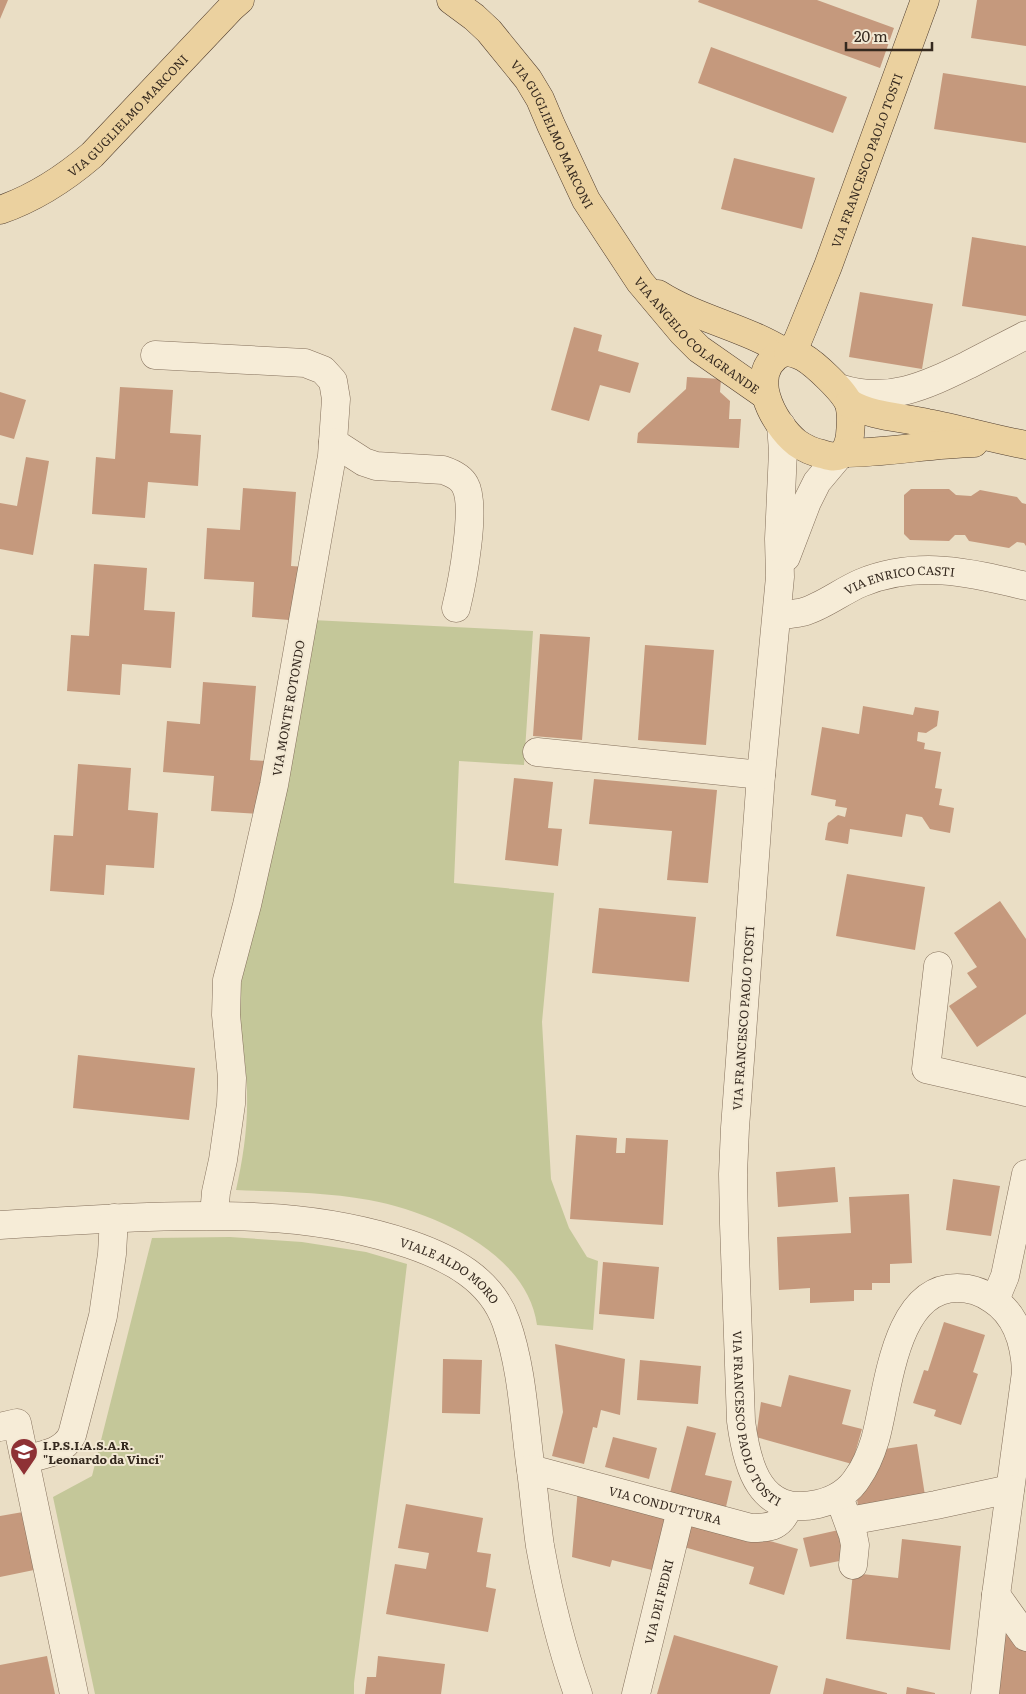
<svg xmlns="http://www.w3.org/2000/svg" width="1026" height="1694" font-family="Literata,serif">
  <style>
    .green { fill: #c4c799 }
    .building { fill: #c5997d }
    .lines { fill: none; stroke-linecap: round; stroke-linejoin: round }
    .minor-casing { stroke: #84705c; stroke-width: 29 }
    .major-casing { stroke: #523f30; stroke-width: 29 }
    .minor { stroke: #f6ecd7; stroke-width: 28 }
    .major { stroke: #ebd19f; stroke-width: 28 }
    .labels { text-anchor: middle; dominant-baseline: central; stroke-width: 4; stroke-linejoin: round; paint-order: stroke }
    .street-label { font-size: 12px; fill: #35291f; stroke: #f2e8d3 }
    .poi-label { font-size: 12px; font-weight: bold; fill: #35291f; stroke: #f2e8d3; text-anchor: start }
  </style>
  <rect width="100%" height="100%" fill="#eadec5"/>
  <!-- green -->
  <path class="green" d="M 312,620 L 533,631 L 524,765 L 459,761 L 454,883 L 554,893 L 542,1022 L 551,1179 L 569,1228 L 587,1257 L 598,1261 L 593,1330 L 537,1325 C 527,1252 433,1212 369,1200 C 325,1192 280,1192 236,1190 C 243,1159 248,1126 247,1094 C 247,1059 237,1024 240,989 Z
    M 230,1237 L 302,1242 L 366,1252 L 407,1264 L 388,1425 L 354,1683 L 354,1694 L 95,1694 L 53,1497 L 92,1476 L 152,1238 Z"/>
  <!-- building -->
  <path class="building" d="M 0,0 L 8,0 L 0,19 Z
    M 699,0 L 817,0 L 894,28 L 880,68 L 698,2 Z
    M 977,0 L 1026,0 L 1026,46 L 971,38 Z
    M 711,47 L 847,97 L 833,133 L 698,83 Z
    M 943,73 L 1026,86 L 1026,143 L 934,129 Z
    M 734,158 L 815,178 L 802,229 L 721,209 Z
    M 972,237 L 1026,246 L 1026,316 L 962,306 Z
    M 860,292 L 933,304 L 922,369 L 849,357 Z
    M 574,327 L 602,335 L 598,351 L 639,363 L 630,393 L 600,385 L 589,421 L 551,410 Z
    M 687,377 L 721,379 L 720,392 L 730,401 L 729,419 L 741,419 L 739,448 L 637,443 L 638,433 L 686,389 Z
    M 120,387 L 173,390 L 170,433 L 201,435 L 198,486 L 148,482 L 145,518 L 92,514 L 96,457 L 115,459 Z
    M 0,392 L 26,400 L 14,439 L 0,435 Z
    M 26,457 L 49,461 L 33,555 L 0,549 L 0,503 L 17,506 Z
    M 243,488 L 296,492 L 291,566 L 306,567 L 302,621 L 252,617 L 254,582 L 204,579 L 207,528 L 240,530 Z
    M 911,489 L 949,489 L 956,495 L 971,496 L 980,490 L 1017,497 L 1022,503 L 1026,504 L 1026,546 L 1024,543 L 1017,542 L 1009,548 L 969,541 L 965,535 L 955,535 L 949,541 L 910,540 L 904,534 L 904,495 Z
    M 94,564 L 147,568 L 144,610 L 175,612 L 171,668 L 122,664 L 120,695 L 67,691 L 71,635 L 89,636 Z
    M 540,634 L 590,637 L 582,740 L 533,736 Z
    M 645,645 L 714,650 L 706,745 L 638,740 Z
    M 203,682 L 256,686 L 250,760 L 265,761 L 261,814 L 211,811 L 214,776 L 163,772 L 167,721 L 200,724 Z
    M 863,706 L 913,715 L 915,707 L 939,711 L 937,726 L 926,733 L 918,732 L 917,741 L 925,743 L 924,749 L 941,752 L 935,788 L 942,789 L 939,805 L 954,808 L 950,833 L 930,829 L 922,817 L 906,814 L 902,837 L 850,829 L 848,844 L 825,840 L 828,823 L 838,815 L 845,817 L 847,808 L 835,806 L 836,800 L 811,795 L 822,727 L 859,734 Z
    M 78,764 L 131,768 L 128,810 L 158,813 L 154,868 L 106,865 L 104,895 L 50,891 L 54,835 L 73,836 Z
    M 514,778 L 553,782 L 548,828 L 562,829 L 558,866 L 505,860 Z
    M 594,779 L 717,790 L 708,883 L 667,880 L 672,831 L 589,824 Z
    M 847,874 L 925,887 L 915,950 L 836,936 Z
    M 1000,901 L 1026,939 L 1026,1014 L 977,1047 L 949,1006 L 977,987 L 967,973 L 977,967 L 954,933 Z
    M 599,908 L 696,917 L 689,982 L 592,973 Z
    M 78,1055 L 195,1068 L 189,1120 L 73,1108 Z
    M 576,1135 L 617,1138 L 616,1153 L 625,1153 L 626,1138 L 668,1140 L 663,1225 L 570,1219 Z
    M 835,1167 L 838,1202 L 778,1207 L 776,1172 Z
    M 953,1179 L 1000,1186 L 991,1236 L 946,1230 Z
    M 909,1194 L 912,1263 L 890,1264 L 890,1283 L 872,1283 L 872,1290 L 854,1290 L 854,1301 L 810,1303 L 810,1288 L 779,1290 L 777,1237 L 851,1233 L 849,1197 Z
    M 603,1262 L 659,1267 L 654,1319 L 599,1314 Z
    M 944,1322 L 985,1335 L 973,1372 L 978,1374 L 961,1425 L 934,1416 L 936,1410 L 913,1403 L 924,1370 L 928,1371 Z
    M 555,1344 L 625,1359 L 620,1415 L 601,1410 L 597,1428 L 593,1427 L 584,1464 L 552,1456 L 563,1412 Z
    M 443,1359 L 482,1360 L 480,1414 L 442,1413 Z
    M 640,1360 L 701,1366 L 698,1404 L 637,1400 Z
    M 789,1375 L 851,1390 L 842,1424 L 862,1429 L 852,1464 L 756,1437 L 761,1402 L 781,1407 Z
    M 687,1426 L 716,1433 L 705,1475 L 732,1481 L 725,1511 L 669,1497 Z
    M 613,1437 L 657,1448 L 649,1479 L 605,1467 Z
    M 917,1444 L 926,1502 L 859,1513 L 856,1492 L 880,1467 L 878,1450 Z
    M 578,1488 L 673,1513 L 660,1572 L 612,1560 L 610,1567 L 572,1557 Z
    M 406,1504 L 483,1518 L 477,1552 L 491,1554 L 486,1587 L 496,1589 L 488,1632 L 386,1614 L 395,1564 L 426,1569 L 429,1553 L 398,1548 Z
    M 23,1512 L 34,1570 L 0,1577 L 0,1516 Z
    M 685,1517 L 798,1549 L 784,1595 L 749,1584 L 754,1567 L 677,1545 Z
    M 843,1529 L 849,1559 L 810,1567 L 803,1538 Z
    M 902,1539 L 961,1546 L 950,1650 L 846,1639 L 853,1573 L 898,1578 Z
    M 1002,1618 L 1026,1645 L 1026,1694 L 995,1694 Z
    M 674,1635 L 778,1666 L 770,1694 L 657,1694 Z
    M 47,1656 L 55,1694 L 0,1694 L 0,1665 Z
    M 378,1656 L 445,1664 L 441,1694 L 365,1694 L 367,1677 L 376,1677 Z
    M 826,1678 L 887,1693 L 887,1694 L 823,1694 Z
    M 907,1687 L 935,1693 L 935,1694 L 906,1694 Z"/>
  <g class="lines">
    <defs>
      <g id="minor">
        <path d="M 155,355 L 305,363 L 323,370 L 333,381 L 336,399 L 332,456 L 274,785 L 247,905 L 227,980 L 226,1015 L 232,1078 L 231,1104 L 223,1160 L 216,1192 L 214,1215"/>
        <path d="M 839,388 C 888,404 925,386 968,365 C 987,355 1007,345 1026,335"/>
        <path id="s1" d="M 781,425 L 783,451 L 779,539 L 780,577 L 761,775 L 735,1128 L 733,1174 L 734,1224 L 741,1421 C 747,1467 760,1517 818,1504 C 835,1500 849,1492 858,1477 C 866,1466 871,1453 875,1440 C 888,1395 893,1288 957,1288 C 969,1288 982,1292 992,1299 C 1017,1315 1025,1345 1026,1372 L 996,1595 L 985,1694"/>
        <path d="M 333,442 L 364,462 L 376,466 L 443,470 C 452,473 461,477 465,485 C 477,506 462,584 456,608"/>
        <path d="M 786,557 L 807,502 L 817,482 L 838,457"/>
        <path id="s2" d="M 777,616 C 785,614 795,614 803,612 C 822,607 842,591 861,583 C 917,560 969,572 1026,586"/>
        <path d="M 537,752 L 761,775"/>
        <path d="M 938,966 L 926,1069 L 1026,1092"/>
        <path id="s3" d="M 0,1225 C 49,1222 99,1219 148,1217 C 239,1214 322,1215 409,1244 C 450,1258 491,1279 506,1322 C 522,1367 524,1417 530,1463 C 534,1491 536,1519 540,1546 C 549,1596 561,1646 578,1694"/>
        <path d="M 995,1300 L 1005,1276 L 1026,1174"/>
        <path d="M 0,1427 L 17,1423 L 74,1694"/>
        <path d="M 25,1459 C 42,1455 63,1453 72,1435 L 103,1316 L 112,1254 L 114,1218"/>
        <path id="s4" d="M 531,1469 L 751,1528 C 772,1528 781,1526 789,1506"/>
        <path d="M 842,1505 L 853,1535 L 855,1545 L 853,1565"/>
        <path d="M 849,1521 L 936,1505 L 1010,1489"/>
        <path d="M 996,1595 L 1026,1637"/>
        <path id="s5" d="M 636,1694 L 681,1510"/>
      </g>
      <g id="major">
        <path id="s6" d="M 451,0 L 474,17 L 489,31 L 528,79 L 540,99 L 551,125 L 586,200 L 640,282 L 682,332 L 699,349 L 765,395"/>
        <path id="s7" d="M 0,210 C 35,198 64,179 92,155 L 232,7 L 240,0"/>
        <path d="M 658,294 C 697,319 744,327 784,352"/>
        <path d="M 784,352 C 791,352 797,354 803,357 C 815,364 844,391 849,404 C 852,414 851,425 850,435 C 849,443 847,450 841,455 C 834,458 828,456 822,454 C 813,452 804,448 797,443 C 773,424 744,370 784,352 Z"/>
        <path id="s8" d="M 788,352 L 797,342 L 802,330 L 828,266 L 925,0"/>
        <path d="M 849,403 C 872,417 901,417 927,423 C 960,429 993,439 1026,445"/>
        <path d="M 843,453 C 887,453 930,444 974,443"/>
      </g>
    </defs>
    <!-- minor casing -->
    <use href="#minor" class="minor-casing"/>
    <!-- major casing -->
    <use href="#major" class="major-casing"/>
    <!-- minor -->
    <use href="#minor" class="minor"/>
    <!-- major -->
    <use href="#major" class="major"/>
  </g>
  <!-- icons -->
  <defs>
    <symbol id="school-pin" viewBox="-11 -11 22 30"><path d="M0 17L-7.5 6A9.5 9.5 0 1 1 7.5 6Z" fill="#8e3135" stroke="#f2e8d3"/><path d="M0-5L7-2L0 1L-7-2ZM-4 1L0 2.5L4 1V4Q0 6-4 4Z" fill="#fff"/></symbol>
  </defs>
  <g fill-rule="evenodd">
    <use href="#school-pin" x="8" y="1436" width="32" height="43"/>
  </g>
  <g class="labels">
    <!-- street labels -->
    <g class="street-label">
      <text stroke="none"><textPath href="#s7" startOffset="161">VIA GUGLIELMO MARCONI</textPath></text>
      <text stroke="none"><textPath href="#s6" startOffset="171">VIA GUGLIELMO MARCONI</textPath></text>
      <text stroke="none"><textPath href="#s8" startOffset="208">VIA FRANCESCO PAOLO TOSTI</textPath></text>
      <text stroke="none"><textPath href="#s6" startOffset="422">VIA ANGELO COLAGRANDE</textPath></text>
      <text stroke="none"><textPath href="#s2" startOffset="130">VIA ENRICO CASTI</textPath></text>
      <text transform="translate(288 708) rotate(-80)">VIA MONTE ROTONDO</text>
      <text transform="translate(743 1018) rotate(-86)">VIA FRANCESCO PAOLO TOSTI</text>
      <text stroke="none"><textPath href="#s3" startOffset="461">VIALE ALDO MORO</textPath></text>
      <text stroke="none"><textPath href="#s1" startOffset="1000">VIA FRANCESCO PAOLO TOSTI</textPath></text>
      <text stroke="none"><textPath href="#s4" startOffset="139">VIA CONDUTTURA</textPath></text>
      <text stroke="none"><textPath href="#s5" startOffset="95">VIA DEI FEDRI</textPath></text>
    </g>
    <!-- poi labels -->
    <g class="poi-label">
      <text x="43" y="1445">I.P.S.I.A.S.A.R.<tspan x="43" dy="14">"Leonardo da Vinci"</tspan></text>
    </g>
  </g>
  <!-- scale -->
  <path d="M846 42v8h86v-8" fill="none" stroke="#35291f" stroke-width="2.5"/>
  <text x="854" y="42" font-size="15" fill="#35291f" stroke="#f2e8d3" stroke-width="4" paint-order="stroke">20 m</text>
</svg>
